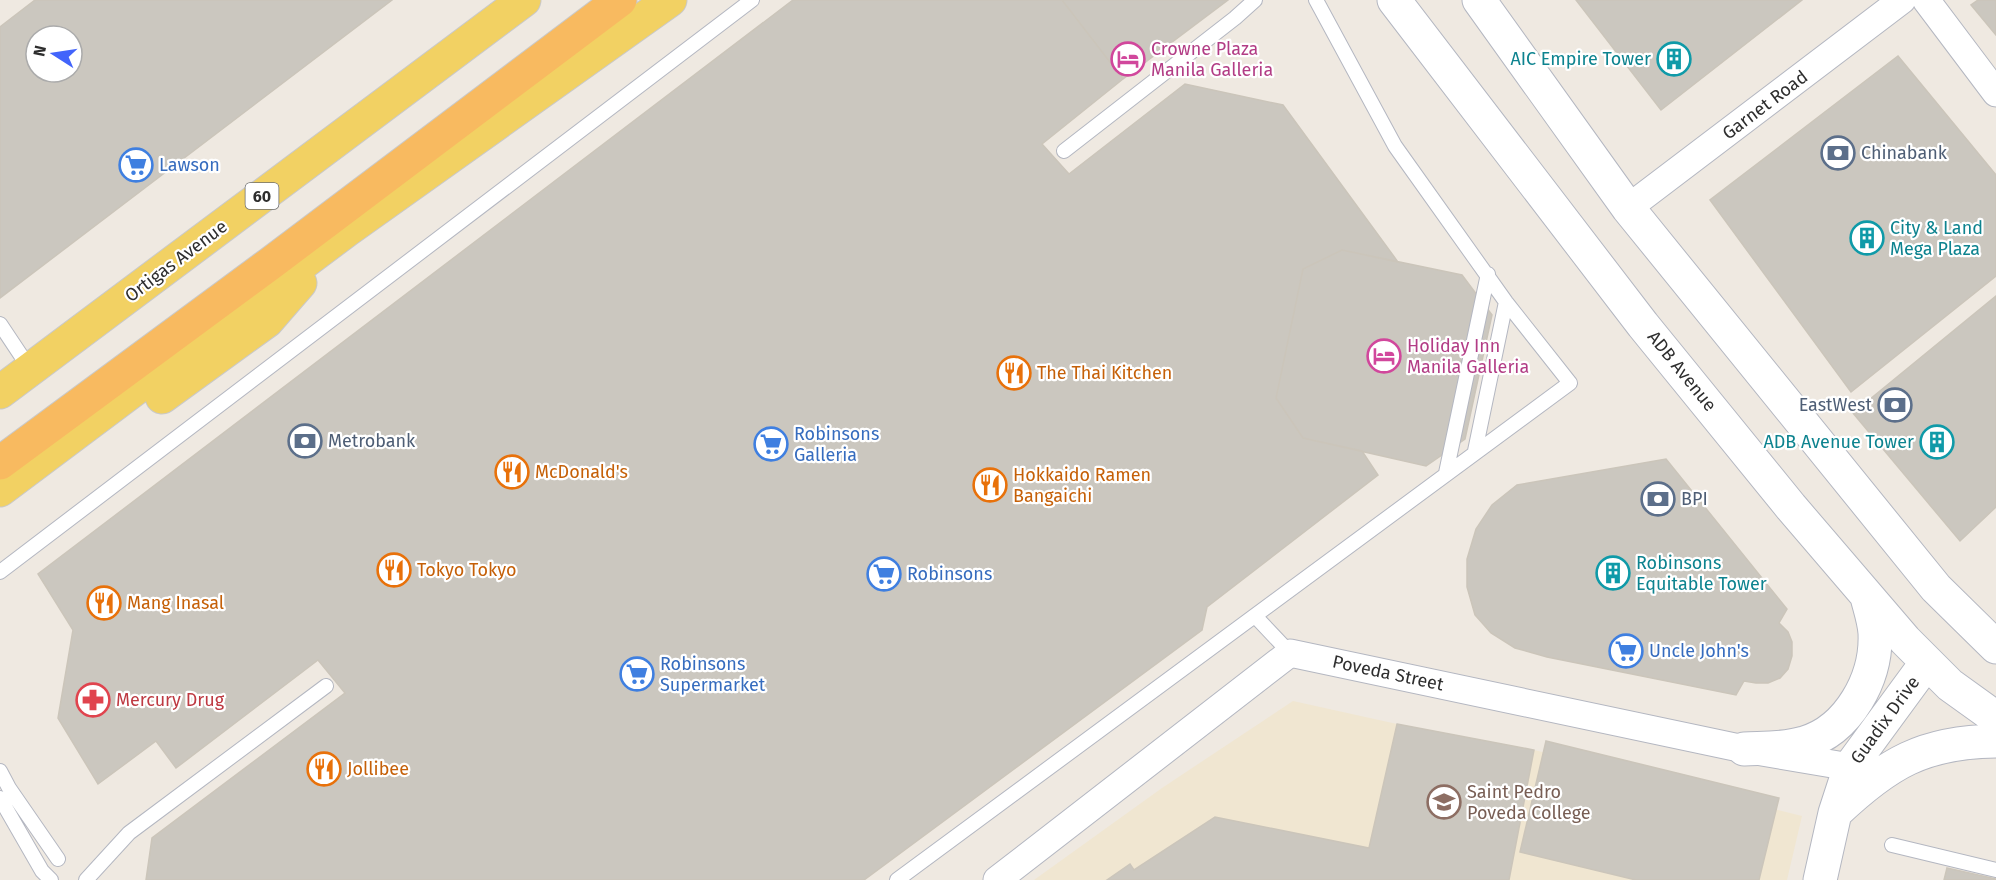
<svg xmlns="http://www.w3.org/2000/svg" width="1996" height="880" font-family="'Fira Sans',sans-serif">
  <style>
    .education { fill: #f0e6d1 }
    .building { fill: #cbc7bf; stroke: #cbc5ba; stroke-width: 1.5; fill-rule: evenodd }
    .lines { fill: none; stroke-linecap: round; stroke-linejoin: round }
    .service-casing { stroke: #b4b7c1; stroke-width: 16 }
    .minor-casing { stroke: #b4b7c1; stroke-width: 29 }
    .tertiary-casing { stroke: #b4b7c1; stroke-width: 35 }
    .primary-casing { stroke: #c9c9c9; stroke-width: 35 }
    .trunk-casing { stroke: #c9c9c9; stroke-width: 35 }
    .service { stroke: #fff; stroke-width: 14 }
    .minor { stroke: #fff; stroke-width: 27 }
    .tertiary { stroke: #fff; stroke-width: 33 }
    .primary { stroke: #f2d163; stroke-width: 33 }
    .trunk { stroke: #f8ba60; stroke-width: 33 }
    .labels { text-anchor: middle; dominant-baseline: central; stroke-width: 4.5; stroke-linejoin: round; paint-order: stroke }
    .shield { fill: #fff; stroke: #6d6d6d; stroke-width: 1.5 }
    .shield-label { font-size: 16px; font-weight: bold; fill: #2e2e2e }
    .hotel-label { font-size: 18px; fill: #b23c85; stroke: #fff; text-anchor: start }
    .culture-label { font-size: 18px; fill: #0d838f; stroke: #fff; text-anchor: end }
    .street-label { font-size: 18px; fill: #2e2e2e; stroke: #fff }
    .service-label { font-size: 18px; fill: #4e5e75; stroke: #fff; text-anchor: start }
    .shop-label { font-size: 18px; fill: #366cbe; stroke: #fff; text-anchor: start }
    .food-label { font-size: 18px; fill: #c56008; stroke: #fff; text-anchor: start }
    .health-label { font-size: 18px; fill: #be3a42; stroke: #fff; text-anchor: start }
    .education-label { font-size: 18px; fill: #785e54; stroke: #fff; text-anchor: start }
  </style>
  <rect width="100%" height="100%" fill="#efe9e1"/>
  <!-- education -->
  <path class="education" d="M 1293,701 L 1397,724 L 1534,750 L 1802,816 L 1787,880 L 1034,880 L 1162,788 Z"/>
  <!-- building -->
  <path class="building" d="M 35,0 L 392,0 L 0,298 L 0,27 ZM 36,36 L 72,36 L 72,72 L 36,72 Z
    M 793,0 L 1062,0 L 1123,79 L 1042,144 L 1069,174 L 1185,84 L 1283,105 L 1398,262 L 1342,250 L 1303,269 L 1276,398 L 1303,438 L 1362,451 L 1378,475 L 1207,607 L 1202,630 L 864,880 L 146,880 L 152,838 L 345,693 L 318,660 L 176,768 L 156,741 L 98,784 L 58,718 L 73,630 L 38,574 Z
    M 1062,0 L 1228,0 L 1123,79 Z
    M 1576,0 L 1802,0 L 1661,110 Z
    M 1978,0 L 1996,0 L 1996,35 L 1971,5 Z
    M 1898,56 L 1996,175 L 1996,276 L 1851,392 L 1710,200 Z
    M 1342,250 L 1462,275 L 1492,315 L 1465,439 L 1426,466 L 1303,438 L 1276,398 L 1303,269 Z
    M 1996,296 L 1996,507 L 1960,541 L 1853,413 Z
    M 1666,459 L 1787,609 L 1779,623 L 1788,632 L 1792,642 L 1792,656 L 1788,669 L 1780,678 L 1768,683 L 1756,683 L 1744,681 L 1736,695 L 1547,657 L 1515,648 L 1491,633 L 1475,615 L 1467,587 L 1467,559 L 1476,529 L 1492,505 L 1517,485 Z
    M 1397,724 L 1534,750 L 1509,880 L 1107,880 L 1130,864 L 1134,870 L 1215,817 L 1369,848 Z
    M 1546,741 L 1779,798 L 1759,880 L 1636,880 L 1520,852 Z
    M 1947,868 L 1996,879 L 1996,880 L 1944,880 Z"/>
  <g class="lines">
    <defs>
      <path id="service" d="M 1064,151 L 1235,18 L 1255,0
        M 0,324 L 30,369
        M 1475,451 L 1506,302
        M 1446,473 L 1488,274
        M 0,572 L 752,0
        M 1255,616 L 1290,653
        M 0,771 L 9,788 L 58,859
        M 0,798 L 42,871 L 51,880
        M 1892,845 L 1996,870
        M 86,880 L 129,833 L 326,686
        M 897,880 L 1570,383 L 1506,302 L 1395,146 L 1316,0"/>
      <path id="minor" d="M 1926,0 L 1996,93
        M 1628,208 L 1902,0
        M 997,880 L 1290,653 L 1744,749 L 1850,767"/>
      <path id="tertiary" d="M 1394,0 L 1643,325 L 1791,507 L 1905,640 L 1950,685 L 1996,718
        M 1479,0 L 1628,208 L 1936,588 L 1996,647
        M 1744,749 C 1764,748 1785,749 1804,743 C 1849,730 1877,678 1875,633 C 1874,620 1870,609 1867,597
        M 1836,812 C 1888,763 1923,742 1996,741
        M 1820,880 L 1835,813 L 1850,767 L 1927,662"/>
      <path id="primary" d="M 0,392 L 524,0
        M 162,397 L 267,321 L 300,283
        M 0,490 L 347,230 L 670,0"/>
      <path id="trunk" d="M 0,463 L 271,263 L 620,0"/>
    </defs>
    <!-- service casing -->
    <use href="#service" class="service-casing"/>
    <!-- minor casing -->
    <use href="#minor" class="minor-casing"/>
    <!-- tertiary casing -->
    <use href="#tertiary" class="tertiary-casing"/>
    <!-- primary casing -->
    <use href="#primary" class="primary-casing"/>
    <!-- trunk casing -->
    <use href="#trunk" class="trunk-casing"/>
    <!-- service -->
    <use href="#service" class="service"/>
    <!-- minor -->
    <use href="#minor" class="minor"/>
    <!-- tertiary -->
    <use href="#tertiary" class="tertiary"/>
    <!-- primary -->
    <use href="#primary" class="primary"/>
    <!-- trunk -->
    <use href="#trunk" class="trunk"/>
  </g>
  <!-- icons -->
  <defs>
    <symbol id="hotel-ring" viewBox="-11 -11 22 22"><circle r="9.5" fill="#fff" stroke="#d1479c" stroke-width="1.5"/><path d="M-6-4.5h1.5V1H6V5H4.5V3h-9V5H-6ZM-4 0a1.8 1.8 0 1 1 3.6 0ZM.5 0V-2.5h3Q6-2.5 6 0Z" fill="#d1479c"/></symbol>
    <symbol id="building-ring" viewBox="-11 -11 22 22"><circle r="9.5" fill="#fff" stroke="#0f9aa8" stroke-width="1.5"/><path d="M-4-6H4V6H1V3H-1V6H-4ZM-2.5-4.3h1.7v1.8h-1.7ZM.8-4.3h1.7v1.8H.8ZM-2.5-1h1.7V.8h-1.7ZM.8-1h1.7V.8H.8Z" fill="#0f9aa8"/></symbol>
    <symbol id="bank-ring" viewBox="-11 -11 22 22"><circle r="9.5" fill="#fff" stroke="#5c6f8a" stroke-width="1.5"/><path d="M-6-4H6V4H-6ZM0-2.3a2.3 2.3 0 1 0 0 4.6a2.3 2.3 0 1 0 0-4.6Z" fill="#5c6f8a"/></symbol>
    <symbol id="supermarket-ring" viewBox="-11 -11 22 22"><circle r="9.5" fill="#fff" stroke="#3f7fe0" stroke-width="1.5"/><path d="M-6-5.5h2.5l.6 2H6L4.5 2H-2.5L-4.4-4H-6ZM-1.5 3.2a1.3 1.3 0 1 0 .1 0ZM3 3.2a1.3 1.3 0 1 0 .1 0Z" fill="#3f7fe0"/></symbol>
    <symbol id="restaurant-ring" viewBox="-11 -11 22 22"><circle r="9.5" fill="#fff" stroke="#e8710a" stroke-width="1.5"/><path d="M-5-6h1v4h1v-4h1v4h1v-4h1v5L-1.5 .5V6h-2V.5L-5-1ZM5-6V6H3V1.5H1.5Q1.5-4 5-6Z" fill="#e8710a"/></symbol>
    <symbol id="pharmacy-ring" viewBox="-11 -11 22 22"><circle r="9.5" fill="#fff" stroke="#e0444e" stroke-width="1.5"/><path d="M-2-6h4v4h4v4h-4v4h-4v-4h-4v-4h4Z" fill="#e0444e"/></symbol>
    <symbol id="university-ring" viewBox="-11 -11 22 22"><circle r="9.5" fill="#fff" stroke="#8d6e63" stroke-width="1.5"/><path d="M0-5L7-2L0 1L-7-2ZM-4 1L0 2.5L4 1V4Q0 6-4 4Z" fill="#8d6e63"/></symbol>
  </defs>
  <g fill-rule="evenodd">
    <use href="#hotel-ring" x="1109" y="40" width="38" height="38"/>
    <use href="#building-ring" x="1655" y="40" width="38" height="38"/>
    <use href="#bank-ring" x="1819" y="134" width="38" height="38"/>
    <use href="#supermarket-ring" x="117" y="146" width="38" height="38"/>
    <use href="#building-ring" x="1848" y="219" width="38" height="38"/>
    <use href="#hotel-ring" x="1365" y="337" width="38" height="38"/>
    <use href="#restaurant-ring" x="995" y="354" width="38" height="38"/>
    <use href="#bank-ring" x="1876" y="386" width="38" height="38"/>
    <use href="#bank-ring" x="286" y="422" width="38" height="38"/>
    <use href="#building-ring" x="1918" y="423" width="38" height="38"/>
    <use href="#supermarket-ring" x="752" y="425" width="38" height="38"/>
    <use href="#restaurant-ring" x="493" y="453" width="38" height="38"/>
    <use href="#restaurant-ring" x="971" y="466" width="38" height="38"/>
    <use href="#bank-ring" x="1639" y="480" width="38" height="38"/>
    <use href="#restaurant-ring" x="375" y="551" width="38" height="38"/>
    <use href="#building-ring" x="1594" y="554" width="38" height="38"/>
    <use href="#supermarket-ring" x="865" y="555" width="38" height="38"/>
    <use href="#restaurant-ring" x="85" y="584" width="38" height="38"/>
    <use href="#supermarket-ring" x="1607" y="632" width="38" height="38"/>
    <use href="#supermarket-ring" x="618" y="655" width="38" height="38"/>
    <use href="#pharmacy-ring" x="74" y="681" width="38" height="38"/>
    <use href="#restaurant-ring" x="305" y="750" width="38" height="38"/>
    <use href="#university-ring" x="1425" y="783" width="38" height="38"/>
  </g>
  <g class="labels">
    <!-- shield labels -->
    <rect class="shield" x="245.5" y="183" width="33" height="26" rx="4.5"/>
    <g class="shield-label">
      <text x="262" y="196">60</text>
    </g>
    <!-- hotel labels -->
    <g class="hotel-label">
      <text x="1151" y="49">Crowne Plaza<tspan x="1151" dy="21">Manila Galleria</tspan></text>
      <text x="1407" y="346">Holiday Inn<tspan x="1407" dy="21">Manila Galleria</tspan></text>
    </g>
    <!-- culture labels -->
    <g class="culture-label">
      <text x="1651" y="59">AIC Empire Tower</text>
      <text x="1890" y="228" text-anchor="start">City &amp; Land<tspan x="1890" dy="21">Mega Plaza</tspan></text>
      <text x="1914" y="442">ADB Avenue Tower</text>
      <text x="1636" y="563" text-anchor="start">Robinsons<tspan x="1636" dy="21">Equitable Tower</tspan></text>
    </g>
    <!-- street labels -->
    <g class="street-label">
      <text transform="translate(1765 105) rotate(-37)">Garnet Road</text>
      <text transform="translate(176 261) rotate(-37)">Ortigas Avenue</text>
      <text transform="translate(1682 371) rotate(51)">ADB Avenue</text>
      <text transform="translate(1388 673) rotate(12)">Poveda Street</text>
      <text transform="translate(1885 720) rotate(-54)">Guadix Drive</text>
    </g>
    <!-- service labels -->
    <g class="service-label">
      <text x="1861" y="153">Chinabank</text>
      <text x="1872" y="405" text-anchor="end">EastWest</text>
      <text x="328" y="441">Metrobank</text>
      <text x="1681" y="499">BPI</text>
    </g>
    <!-- shop labels -->
    <g class="shop-label">
      <text x="159" y="165">Lawson</text>
      <text x="794" y="434">Robinsons<tspan x="794" dy="21">Galleria</tspan></text>
      <text x="907" y="574">Robinsons</text>
      <text x="1649" y="651">Uncle John's</text>
      <text x="660" y="664">Robinsons<tspan x="660" dy="21">Supermarket</tspan></text>
    </g>
    <!-- food labels -->
    <g class="food-label">
      <text x="1037" y="373">The Thai Kitchen</text>
      <text x="535" y="472">McDonald's</text>
      <text x="1013" y="475">Hokkaido Ramen<tspan x="1013" dy="21">Bangaichi</tspan></text>
      <text x="417" y="570">Tokyo Tokyo</text>
      <text x="127" y="603">Mang Inasal</text>
      <text x="347" y="769">Jollibee</text>
    </g>
    <!-- health labels -->
    <g class="health-label">
      <text x="116" y="700">Mercury Drug</text>
    </g>
    <!-- education labels -->
    <g class="education-label">
      <text x="1467" y="792">Saint Pedro<tspan x="1467" dy="21">Poveda College</tspan></text>
    </g>
  </g>
  <!-- north arrow -->
  <g transform="translate(54 54) rotate(282)"><circle r="28" fill="#ffffff" stroke="#ababab" stroke-width="1.5"/>
  <path d="M0-4.5L10 22L0 15L-10 22Z" fill="#4264fb"/>
  <text y="-9" font-size="16" font-weight="bold" text-anchor="middle" fill="#2e2e2e">N</text>
  </g>
</svg>
